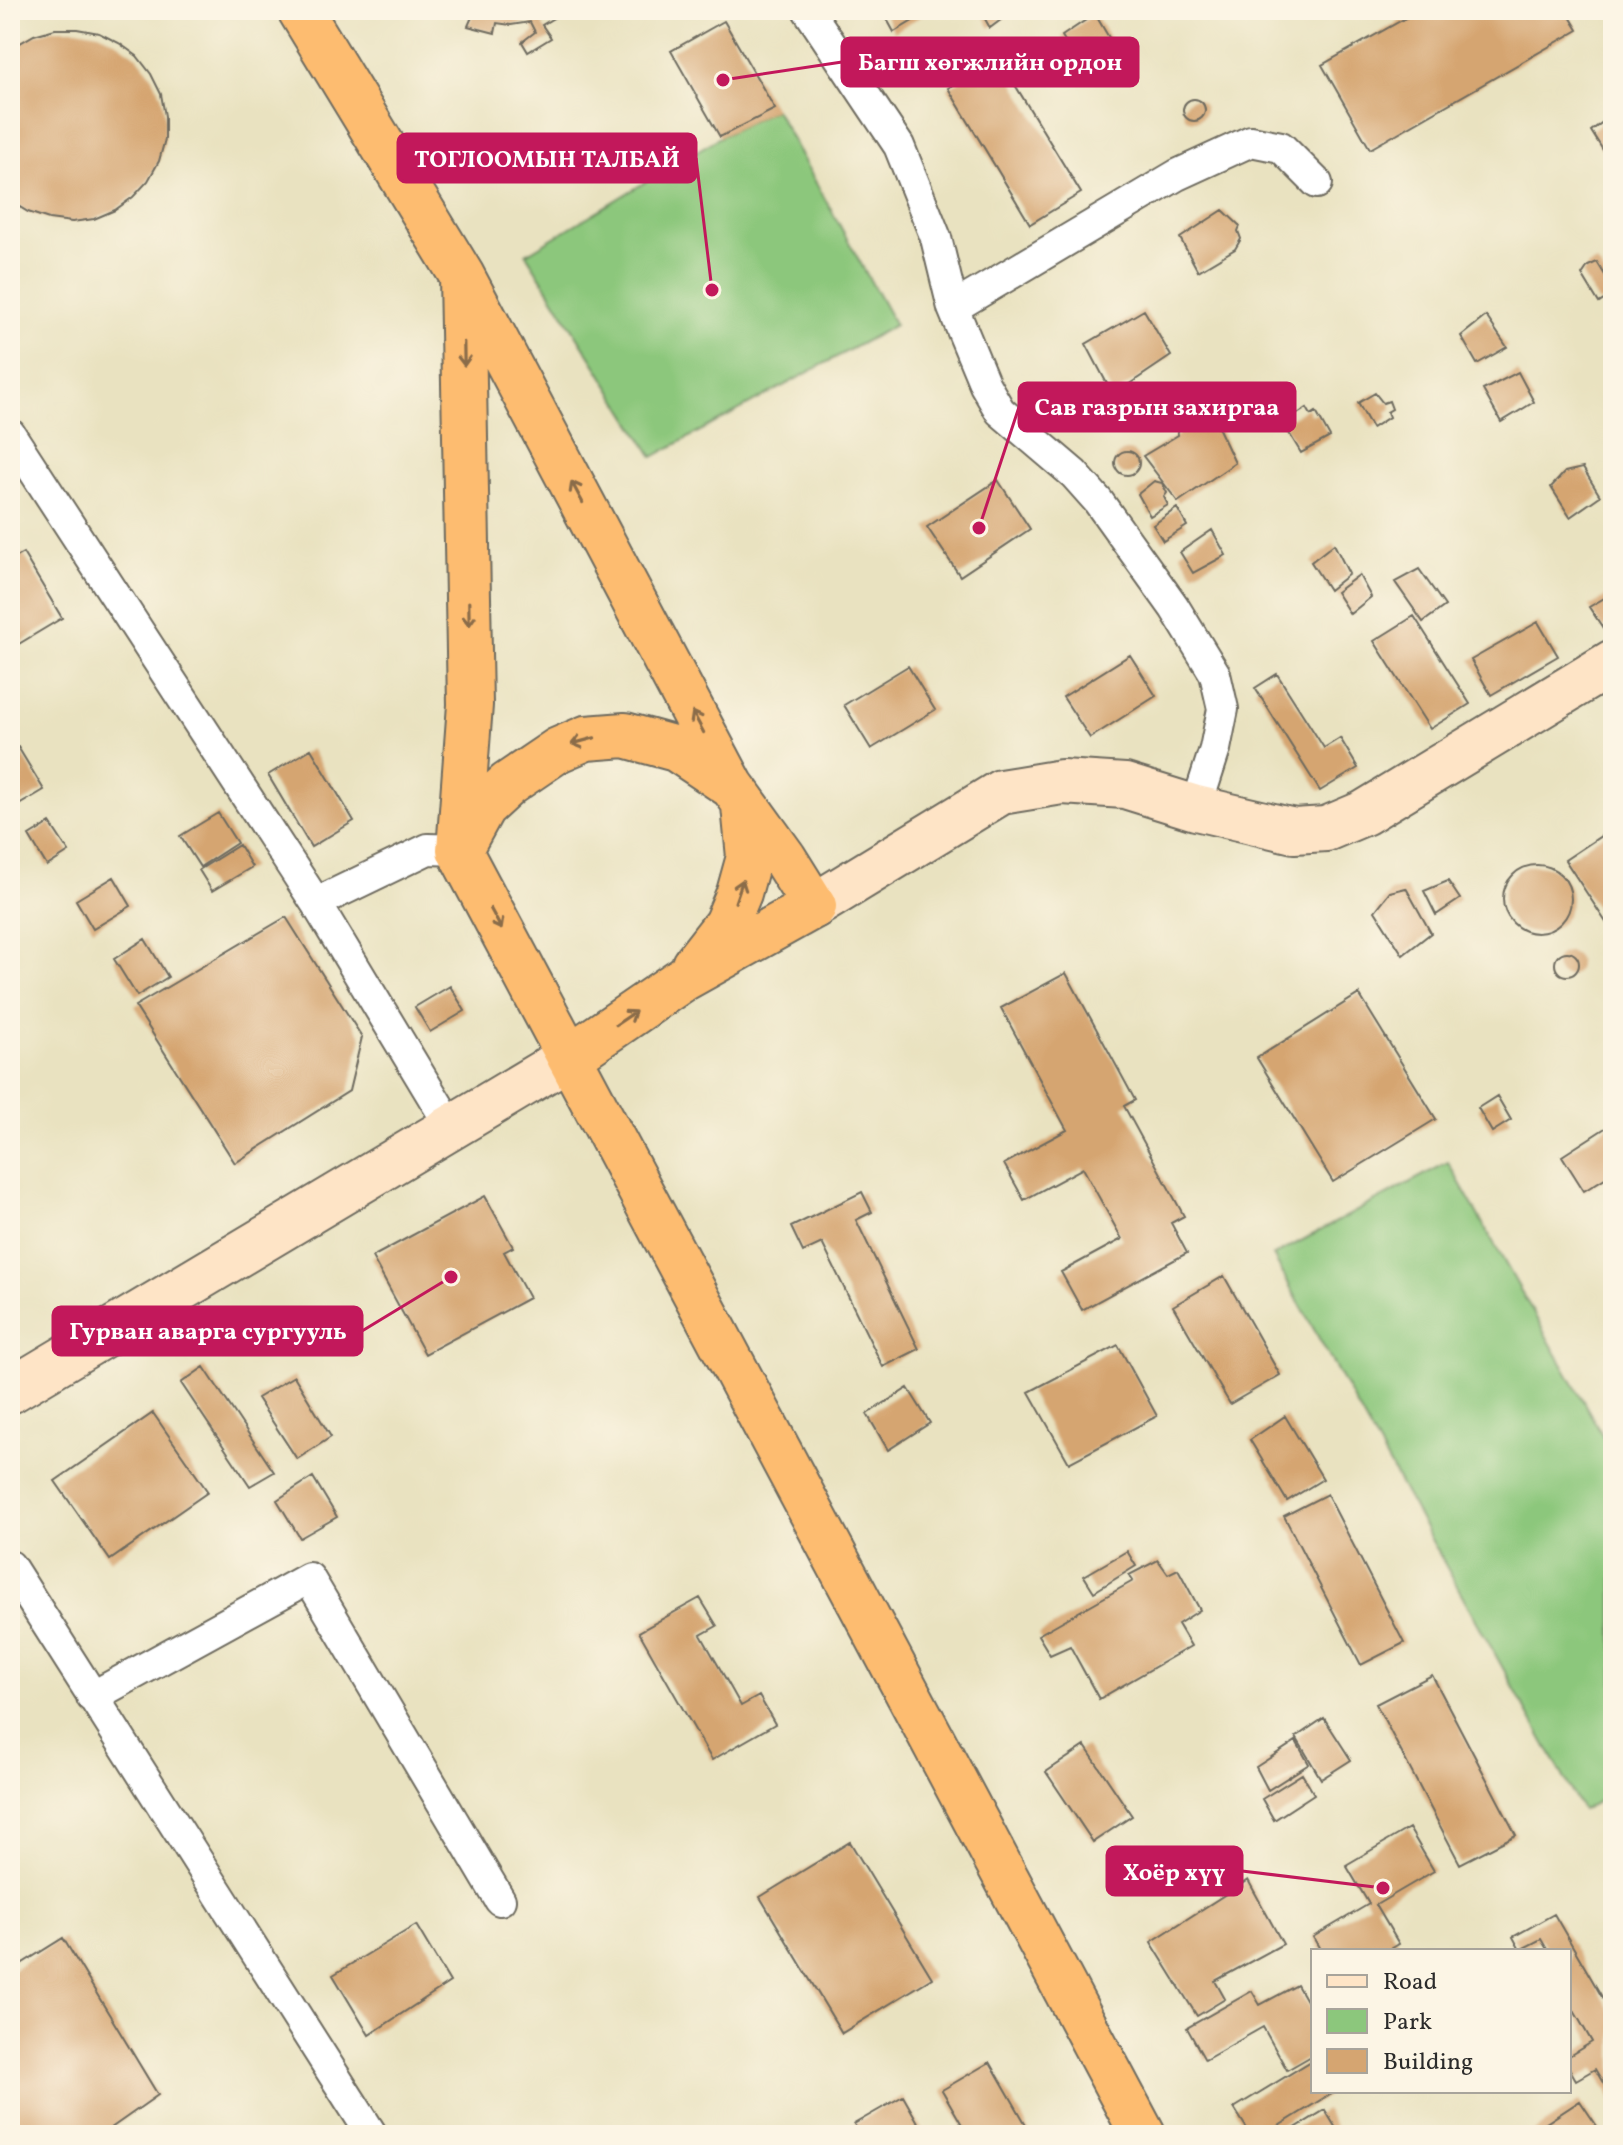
<svg xmlns="http://www.w3.org/2000/svg" width="1623" height="2145" font-family="Vollkorn,serif">
  <style>
    .green { fill: #8cc77c; stroke: #5c7954; stroke-width: 2 }
    .building { fill: #d5a571 }
    .lines { fill: none; stroke-linecap: round; stroke-linejoin: round }
    .street-casing { stroke: #6e6b5f; stroke-width: 34 }
    .secondary-casing { stroke: #6e6b5f; stroke-width: 48 }
    .highway-casing { stroke: #6e6b5f; stroke-width: 48 }
    .street { stroke: #fff; stroke-width: 30 }
    .secondary { stroke: #fee4c6; stroke-width: 44 }
    .highway { stroke: #fdbc70; stroke-width: 44 }
    .oneway { stroke: #8a6c4a }
    .leader { fill: none; stroke: #c2185b; stroke-width: 3 }
    .callout-dot { fill: #c2185b; stroke: #fcf5e5; stroke-width: 3 }
    .callout { fill: #c2185b; stroke: #c2185b; stroke-width: 3 }
    .callout-label { font-size: 24px; text-anchor: middle; font-weight: bold; fill: #fff }
  </style>
  <rect width="100%" height="100%" fill="#fcf5e5"/>
  <filter id="ink" filterUnits="userSpaceOnUse"><feTurbulence type="fractalNoise" baseFrequency=".0125" numOctaves="2"/><feDisplacementMap in="SourceGraphic" scale="16" xChannelSelector="R" yChannelSelector="G"/><feConvolveMatrix kernelMatrix="1 2 1 2 8 2 1 2 1" color-interpolation-filters="sRGB"/></filter>
  <filter id="wash" filterUnits="userSpaceOnUse"><feTurbulence type="fractalNoise" baseFrequency=".006" numOctaves="4" result="noise"/><feDisplacementMap in="SourceGraphic" scale="32" xChannelSelector="R" yChannelSelector="G"/><feGaussianBlur stdDeviation="1.8" result="paint"/><feColorMatrix in="noise" values="0 0 0 0 0 0 0 0 0 0 0 0 0 0 0 0 0 1.4 0 .05"/><feComposite in="paint" operator="in"/></filter>
  <g filter="url(#wash)">
    <rect width="100%" height="100%" fill="#e9e2c0"/>
    <!-- green -->
    <path class="green" d="M 775,109 L 895,325 L 653,457 L 526,254 L 720,137 Z
      M 1448,1162 L 1613,1454 L 1613,1794 L 1582,1810 L 1273,1256 Z"/>
    <g id="blocks">
      <!-- building -->
      <path class="building" d="M 458,10 L 550,10 L 555,17 L 542,25 L 551,38 L 528,52 L 522,42 L 535,32 L 530,22 L 511,25 L 497,23 L 495,33 L 468,26 L 472,17 Z
        M 882,10 L 931,10 L 894,32 Z
        M 980,10 L 1014,10 L 990,28 Z
        M 1420,10 L 1566,10 L 1578,30 L 1370,149 L 1322,65 Z
        M 1095,14 L 1114,46 L 1083,71 L 1062,36 Z
        M 724,21 L 775,109 L 720,137 L 671,51 Z
        M 55,29 L 77,29 L 99,33 L 119,43 L 137,56 L 151,74 L 161,94 L 165,116 L 165,139 L 159,161 L 148,181 L 133,197 L 115,210 L 94,219 L 72,222 L 49,219 L 28,212 L 10,201 L 10,49 L 34,35 Z
        M 998,57 L 1081,193 L 1030,224 L 948,88 Z
        M1183 110a11 11 0 1 1 22 0a11 11 0 1 1-22 0Z
        M 1613,114 L 1613,166 L 1591,131 Z
        M 1223,210 L 1240,226 L 1238,231 L 1241,239 L 1235,249 L 1198,271 L 1180,238 Z
        M 1597,262 L 1613,288 L 1613,294 L 1599,303 L 1582,275 L 1588,266 Z
        M 1144,310 L 1171,356 L 1113,395 L 1086,344 Z
        M 1486,316 L 1507,347 L 1477,364 L 1461,336 Z
        M 1518,372 L 1534,402 L 1501,422 L 1483,390 Z
        M 1375,393 L 1383,403 L 1389,401 L 1392,409 L 1387,412 L 1389,417 L 1372,428 L 1358,403 Z
        M 1307,408 L 1311,415 L 1316,412 L 1330,437 L 1301,453 L 1283,423 Z
        M 1211,412 L 1235,463 L 1178,502 L 1143,456 L 1178,435 L 1177,428 Z
        M1115 463a12 12 0 1 1 24 0a12 12 0 1 1-24 0Z
        M 1583,468 L 1600,496 L 1570,517 L 1551,487 L 1565,472 Z
        M 998,480 L 1030,529 L 960,576 L 927,527 Z
        M 1154,481 L 1162,483 L 1167,493 L 1164,497 L 1168,505 L 1150,516 L 1138,494 Z
        M 1177,508 L 1187,526 L 1163,541 L 1153,525 Z
        M 1212,530 L 1226,555 L 1193,573 L 1180,552 Z
        M 1334,544 L 1349,574 L 1329,590 L 1311,562 Z
        M 23,553 L 62,618 L 12,648 L 10,560 Z
        M 1419,569 L 1445,606 L 1423,622 L 1395,582 Z
        M 1359,575 L 1371,597 L 1350,614 L 1336,592 Z
        M 1613,593 L 1613,622 L 1603,628 L 1589,607 Z
        M 1414,616 L 1470,704 L 1430,729 L 1374,641 Z
        M 1538,622 L 1558,656 L 1491,695 L 1471,660 Z
        M 1130,655 L 1156,696 L 1090,738 L 1063,697 Z
        M 908,666 L 935,710 L 871,749 L 844,705 Z
        M 1277,674 L 1324,748 L 1340,738 L 1358,768 L 1320,791 L 1255,688 Z
        M 18,747 L 44,790 L 12,809 L 10,752 Z
        M 311,749 L 354,821 L 311,847 L 268,775 Z
        M 218,813 L 237,843 L 200,867 L 180,836 Z
        M 50,823 L 69,852 L 47,866 L 29,836 Z
        M 1604,834 L 1613,847 L 1613,933 L 1565,860 Z
        M 239,845 L 252,867 L 212,891 L 199,870 Z
        M1503 899a34 34 0 1 1 68 0a34 34 0 1 1-68 0Z
        M 114,877 L 131,906 L 93,929 L 76,900 Z
        M 1448,881 L 1460,899 L 1436,915 L 1424,891 Z
        M 1406,888 L 1431,933 L 1403,955 L 1375,911 L 1390,892 Z
        M 286,917 L 362,1037 L 349,1091 L 235,1163 L 135,1006 Z
        M 145,939 L 168,977 L 137,996 L 114,959 Z
        M1555 964a12 12 0 1 1 24 0a12 12 0 1 1-24 0Z
        M 1066,973 L 1135,1100 L 1124,1106 L 1184,1216 L 1171,1223 L 1187,1253 L 1082,1310 L 1061,1272 L 1122,1239 L 1083,1168 L 1024,1200 L 1004,1164 L 1067,1130 L 1001,1008 Z
        M 450,986 L 465,1011 L 430,1032 L 415,1007 Z
        M 1359,994 L 1436,1119 L 1333,1182 L 1257,1058 Z
        M 1497,1096 L 1511,1120 L 1492,1132 L 1478,1108 Z
        M 1613,1123 L 1613,1180 L 1610,1175 L 1584,1191 L 1562,1156 Z
        M 862,1192 L 872,1212 L 856,1220 L 919,1349 L 883,1367 L 822,1243 L 803,1252 L 791,1227 Z
        M 485,1196 L 513,1247 L 504,1252 L 529,1298 L 425,1354 L 372,1257 Z
        M 1224,1276 L 1280,1375 L 1230,1404 L 1173,1306 Z
        M 1118,1345 L 1157,1416 L 1069,1463 L 1029,1392 Z
        M 204,1367 L 274,1472 L 250,1486 L 181,1383 Z
        M 294,1376 L 331,1437 L 297,1459 L 257,1398 Z
        M 908,1388 L 930,1423 L 888,1450 L 867,1414 Z
        M 153,1413 L 208,1492 L 110,1560 L 55,1481 Z
        M 1285,1416 L 1323,1479 L 1287,1501 L 1250,1440 Z
        M 313,1477 L 337,1517 L 300,1538 L 277,1500 Z
        M 1327,1494 L 1404,1643 L 1361,1665 L 1284,1516 Z
        M 1127,1551 L 1136,1566 L 1094,1592 L 1084,1576 Z
        M 1158,1560 L 1168,1574 L 1178,1569 L 1200,1610 L 1178,1624 L 1191,1646 L 1099,1699 L 1070,1646 L 1050,1655 L 1038,1635 L 1133,1581 L 1129,1575 Z
        M 700,1598 L 717,1626 L 701,1635 L 741,1706 L 759,1696 L 775,1724 L 712,1760 L 639,1632 Z
        M 1432,1675 L 1516,1835 L 1460,1864 L 1376,1704 Z
        M 1324,1718 L 1351,1760 L 1321,1779 L 1296,1737 Z
        M 1296,1741 L 1309,1764 L 1268,1790 L 1256,1767 Z
        M 1085,1746 L 1132,1816 L 1093,1842 L 1046,1772 Z
        M 1302,1774 L 1314,1794 L 1274,1820 L 1262,1799 Z
        M 1409,1828 L 1434,1871 L 1376,1905 L 1399,1944 L 1387,1951 L 1321,1951 L 1313,1937 L 1369,1904 L 1346,1865 Z
        M 850,1842 L 932,1978 L 842,2033 L 760,1897 Z
        M 1248,1880 L 1283,1944 L 1215,1981 L 1225,1999 L 1197,2016 L 1151,1942 Z
        M 1554,1914 L 1613,2016 L 1613,2100 L 1595,2069 L 1576,2080 L 1569,2068 L 1569,2056 L 1592,2042 L 1569,2002 L 1569,1951 L 1548,1951 L 1541,1939 L 1520,1950 L 1513,1937 Z
        M 416,1925 L 450,1982 L 369,2035 L 333,1975 Z
        M 63,1938 L 158,2095 L 104,2133 L 105,2135 L 10,2135 L 10,1971 Z
        M 1297,1985 L 1313,2013 L 1313,2055 L 1287,2070 L 1263,2027 L 1205,2060 L 1187,2028 L 1252,1991 L 1260,2005 Z
        M 1313,2060 L 1313,2091 L 1335,2091 L 1264,2135 L 1251,2135 L 1234,2108 Z
        M 990,2062 L 1032,2135 L 968,2135 L 942,2090 Z
        M 903,2096 L 924,2133 L 861,2135 L 854,2124 Z
        M 1580,2101 L 1603,2135 L 1528,2135 Z
        M 1325,2110 L 1340,2135 L 1284,2135 Z"/>
    </g>
  </g>
  <g filter="url(#ink)">
    <use href="#blocks" fill-opacity="0" stroke="#6e6b5f" stroke-width="2"/>
    <g class="lines">
      <defs>
        <path id="street" d="M 808,10 L 899,146 L 936,238 L 953,308 L 985,385 L 1000,411 L 1074,474 L 1098,501 L 1174,607 L 1215,674 L 1223,709 L 1215,749 L 1196,808
          M 953,308 L 1177,175 L 1251,141 L 1281,147 L 1317,183
          M 10,434 L 316,903 L 451,1127
          M 316,903 L 428,849 L 459,850
          M 10,1566 L 372,2135
          M 92,1697 L 309,1578 L 500,1900"/>
        <path id="secondary" d="M 814,906 L 1001,792 L 1062,782 L 1125,786 L 1196,808 L 1294,831 L 1326,829 L 1364,813 L 1613,662
          M 10,1391 L 569,1057"/>
        <path id="highway" d="M 300,10 L 462,276 L 732,786 L 784,858 L 814,906 L 683,979 L 569,1057
          M 462,276 L 470,705 L 459,850 L 1143,2135
          M 461,847 L 483,807 L 508,784 L 558,750 L 586,738 L 625,735 L 676,749 L 730,785
          M 694,965 L 726,924 L 739,893 L 749,857 L 744,806"/>
      </defs>
      <!-- street casing -->
      <use href="#street" class="street-casing"/>
      <!-- secondary casing -->
      <use href="#secondary" class="secondary-casing"/>
      <!-- highway casing -->
      <use href="#highway" class="highway-casing"/>
      <!-- street -->
      <use href="#street" class="street"/>
      <!-- secondary -->
      <use href="#secondary" class="secondary"/>
      <!-- highway -->
      <use href="#highway" class="highway"/>
    </g>
    <!-- one-way arrows -->
    <defs><path id="oneway-shaft" d="M-6 0H5M1.5-3L5.5 0L1.5 3" fill="none" stroke-width="1.6" stroke-linecap="round" stroke-linejoin="round" transform="scale(2)"/></defs>
    <g class="oneway">
      <use href="#oneway-shaft" transform="translate(464 354) rotate(89)"/>
      <use href="#oneway-shaft" transform="translate(577 492) rotate(-118)"/>
      <use href="#oneway-shaft" transform="translate(469 614) rotate(89)"/>
      <use href="#oneway-shaft" transform="translate(698 722) rotate(-118)"/>
      <use href="#oneway-shaft" transform="translate(583 741) rotate(165)"/>
      <use href="#oneway-shaft" transform="translate(739 891) rotate(-71)"/>
      <use href="#oneway-shaft" transform="translate(496 919) rotate(62)"/>
      <use href="#oneway-shaft" transform="translate(626 1018) rotate(-34)"/>
    </g>
  </g>
  <!-- callouts -->
  <path class="leader" d="M723 80L842 62M712 290L696 158M979 528L1019 407M451 1277L362 1331M1383 1888L1242 1871"/>
  <g class="callout-dot">
    <circle cx="723" cy="80" r="8"/>
    <circle cx="712" cy="290" r="8"/>
    <circle cx="979" cy="528" r="8"/>
    <circle cx="451" cy="1277" r="8"/>
    <circle cx="1383" cy="1888" r="8"/>
  </g>
  <g class="callout">
    <rect x="842" y="38" width="296" height="48" rx="8"/>
    <rect x="398" y="134" width="298" height="48" rx="8"/>
    <rect x="1019" y="383" width="276" height="48" rx="8"/>
    <rect x="53" y="1307" width="309" height="48" rx="8"/>
    <rect x="1107" y="1847" width="135" height="48" rx="8"/>
  </g>
  <g class="callout-label">
    <text x="990" y="70">Багш хөгжлийн ордон</text>
    <text x="547" y="167">ТОГЛООМЫН ТАЛБАЙ</text>
    <text x="1157" y="415">Сав газрын захиргаа</text>
    <text x="208" y="1339">Гурван аварга сургууль</text>
    <text x="1174" y="1880">Хоёр хүү</text>
  </g>
  <!-- margin -->
  <rect width="1623" height="2145" fill="none" stroke="#fcf5e5" stroke-width="40"/>
  <!-- legend -->
  <rect x="1311" y="1949" width="260" height="144" fill="#fcf5e5" stroke="#a8a49b" stroke-width="2"/>
  <rect x="1327" y="1975" width="40" height="12" fill="#fee4c6" stroke="#a8a49b" stroke-width="2"/>
  <text x="1383" y="1989" font-size="24" fill="#2b2b2b">Road</text>
  <rect x="1327" y="2009" width="40" height="24" fill="#8cc77c" stroke="#a8a49b" stroke-width="2"/>
  <text x="1383" y="2029" font-size="24" fill="#2b2b2b">Park</text>
  <rect x="1327" y="2049" width="40" height="24" fill="#d5a571" stroke="#a8a49b" stroke-width="2"/>
  <text x="1383" y="2069" font-size="24" fill="#2b2b2b">Building</text>
</svg>
